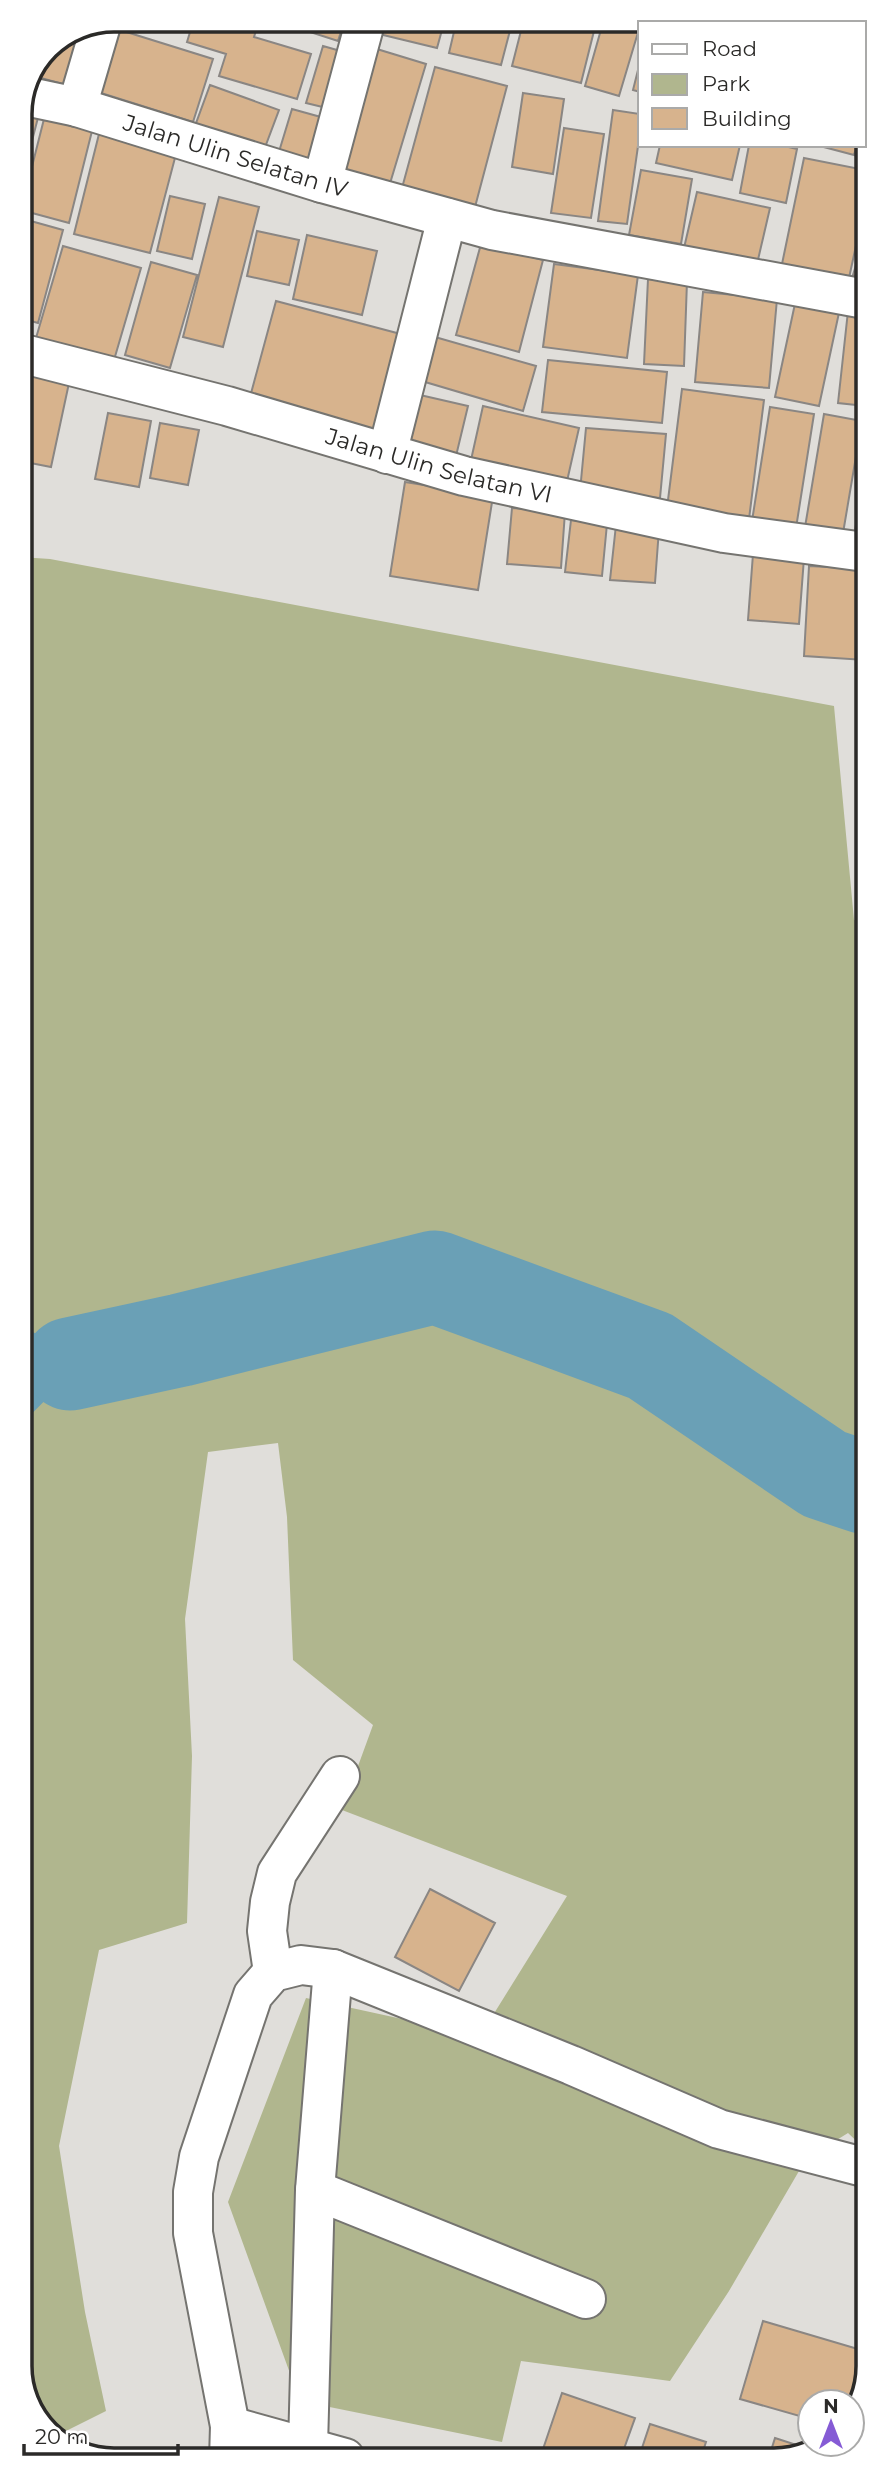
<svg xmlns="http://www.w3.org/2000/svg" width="887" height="2479" font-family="Montserrat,sans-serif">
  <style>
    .green { fill: #b0b68e }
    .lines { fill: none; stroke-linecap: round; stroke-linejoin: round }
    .stream { stroke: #6aa0b6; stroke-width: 16 }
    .river { stroke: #6aa0b6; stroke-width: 93 }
    .building { fill: #d7b38d; stroke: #8a8683; stroke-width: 2 }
    .minor-casing { stroke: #757470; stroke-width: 42 }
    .minor { stroke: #fff; stroke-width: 38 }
    .labels { text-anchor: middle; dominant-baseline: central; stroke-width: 5; stroke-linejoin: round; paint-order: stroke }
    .street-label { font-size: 23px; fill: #2b2a28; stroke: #fff }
    .rim { fill: none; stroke: #2b2a28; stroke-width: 3.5 }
  </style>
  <rect width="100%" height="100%" fill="#e0deda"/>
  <!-- green -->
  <path class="green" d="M 20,557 L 50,559 L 834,706 L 854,920 L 866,922 L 867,2151 L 848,2133 L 806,2159 L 729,2291 L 670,2381 L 521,2361 L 502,2442 L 300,2401 L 228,2202 L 306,1998 L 480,2036 L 567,1896 L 342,1810 L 373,1725 L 293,1660 L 287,1517 L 278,1443 L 208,1452 L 185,1619 L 192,1756 L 187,1923 L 99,1950 L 59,2146 L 85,2312 L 106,2411 L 54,2437 L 23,2390 Z"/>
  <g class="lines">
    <!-- stream -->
    <path class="stream" d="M 21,1334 L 70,1364 L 21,1413"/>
    <!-- river -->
    <path class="river" d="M 70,1364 L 181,1340 L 435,1277 L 650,1356 L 824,1474 L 866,1488"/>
  </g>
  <!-- building -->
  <path class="building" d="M 194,19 L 252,19 L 259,21 L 254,37 L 311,54 L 297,99 L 219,76 L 226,54 L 187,42 Z
    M 270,19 L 345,19 L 338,41 Z
    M 383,19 L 445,19 L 437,48 L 379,34 Z
    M 457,19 L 513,19 L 501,65 L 449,53 Z
    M 524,19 L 597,19 L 581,83 L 512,66 Z
    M 604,19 L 642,19 L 619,96 L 585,86 Z
    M 652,19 L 698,19 L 697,23 L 651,23 Z
    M 745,19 L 780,19 L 788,23 L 745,23 Z
    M 89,30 L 73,87 L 34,76 L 47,47 Z
    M 120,30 L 213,59 L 193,122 L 101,93 Z
    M 323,46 L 351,54 L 335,110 L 306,103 Z
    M 367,46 L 426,64 L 388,190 L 328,172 Z
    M 640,62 L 640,92 L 633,90 Z
    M 435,67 L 507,86 L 475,207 L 402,188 Z
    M 210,85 L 279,110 L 264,150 L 195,126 Z
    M 523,93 L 564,99 L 553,174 L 512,167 Z
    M 19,108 L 40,110 L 20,187 Z
    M 292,109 L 328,119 L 315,165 L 278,155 Z
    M 613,110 L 640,114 L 640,132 L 627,224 L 598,221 Z
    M 864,114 L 865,157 L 854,155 L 857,145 L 864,145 Z
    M 45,115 L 93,127 L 69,223 L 21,210 Z
    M 564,128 L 604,134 L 591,218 L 551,213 Z
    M 99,134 L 176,154 L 150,253 L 74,234 Z
    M 660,145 L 740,145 L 732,180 L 656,163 Z
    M 749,145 L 780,145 L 797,149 L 786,203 L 740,193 Z
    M 816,145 L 857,145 L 854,155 Z
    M 804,158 L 865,170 L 865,204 L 849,278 L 782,264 Z
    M 641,170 L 692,179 L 681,244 L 629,235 Z
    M 697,192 L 770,208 L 757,264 L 684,248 Z
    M 170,196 L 205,204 L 192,259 L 157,251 Z
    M 219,197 L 259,207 L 223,347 L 183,337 Z
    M 20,218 L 63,230 L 38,323 L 20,318 Z
    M 257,231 L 299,240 L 289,285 L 247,276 Z
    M 307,235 L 377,251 L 362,315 L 293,299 Z
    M 865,235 L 865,279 L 853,275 Z
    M 481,244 L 543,260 L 519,352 L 456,335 Z
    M 63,246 L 141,268 L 114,360 L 36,338 Z
    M 151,262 L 197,275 L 170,368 L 125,355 Z
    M 554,264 L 638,275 L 627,358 L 543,347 Z
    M 648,279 L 687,281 L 684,366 L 644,364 Z
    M 703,292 L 777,299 L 769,388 L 695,382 Z
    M 796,299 L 840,308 L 819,406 L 775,397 Z
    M 276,301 L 412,337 L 386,433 L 250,397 Z
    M 848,311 L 865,313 L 865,406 L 838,403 Z
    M 428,335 L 536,366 L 523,411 L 415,379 Z
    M 548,360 L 667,372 L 662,423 L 542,412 Z
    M 20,373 L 69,383 L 51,467 L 20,461 Z
    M 682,389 L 764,400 L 749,519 L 667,508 Z
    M 407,392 L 468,406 L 456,456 L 396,441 Z
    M 483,406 L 579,428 L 565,490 L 469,469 Z
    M 770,407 L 814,414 L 796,528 L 752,521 Z
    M 108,413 L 151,421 L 139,487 L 95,479 Z
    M 824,414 L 862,421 L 842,539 L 804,533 Z
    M 160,423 L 199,430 L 188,485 L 150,478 Z
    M 586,428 L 666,434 L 660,498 L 580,491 Z
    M 865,464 L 865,540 L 854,538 Z
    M 405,482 L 493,496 L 478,590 L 390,576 Z
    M 512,508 L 565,512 L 561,568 L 507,564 Z
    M 571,520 L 607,524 L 602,576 L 565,572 Z
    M 616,525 L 659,529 L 655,583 L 610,580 Z
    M 753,554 L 804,558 L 799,624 L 748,620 Z
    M 809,566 L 865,569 L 865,660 L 804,656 Z
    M 864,681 L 865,681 L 865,744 L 861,744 Z
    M 430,1889 L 495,1923 L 459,1991 L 395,1957 Z
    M 763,2321 L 868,2352 L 868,2366 L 852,2412 L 852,2402 L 810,2402 L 810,2419 L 740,2399 Z
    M 562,2393 L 635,2418 L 621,2457 L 540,2458 Z
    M 650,2424 L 706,2442 L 701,2457 L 639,2457 Z
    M 775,2438 L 809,2449 L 798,2456 L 769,2457 Z
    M 100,2457 L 148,2457 L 148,2459 L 107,2460 Z"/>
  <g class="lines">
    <defs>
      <g id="minor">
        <path id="s1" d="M 25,96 L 77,107 L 322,183 L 492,230 L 865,299"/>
        <path d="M 77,107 L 101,25"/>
        <path d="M 322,183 L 366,19"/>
        <path id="s2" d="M 20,353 L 227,406 L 464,476 L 724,533 L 865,552"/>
        <path d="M 387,454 L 447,218"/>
        <path d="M 273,1972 L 267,1931 L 270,1902 L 277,1873 L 340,1776"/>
        <path d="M 315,2190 L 586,2299"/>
        <path d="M 230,2426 L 193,2233 L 193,2192 L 199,2157 L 253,1995 L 273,1972 L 301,1965 L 333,1969 L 571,2065 L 719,2129 L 867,2168"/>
        <path d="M 308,2446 L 315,2190 L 333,1969"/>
        <path d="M 229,2459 L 230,2426 L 345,2458"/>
      </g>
    </defs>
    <!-- minor casing -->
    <use href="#minor" class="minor-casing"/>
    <!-- minor -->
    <use href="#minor" class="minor"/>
  </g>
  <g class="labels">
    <!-- street labels -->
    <g class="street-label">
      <text stroke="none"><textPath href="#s1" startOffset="219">Jalan Ulin Selatan IV</textPath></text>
      <text stroke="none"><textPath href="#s2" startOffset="434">Jalan Ulin Selatan VI</textPath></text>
    </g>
  </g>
  <!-- crop -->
  <path d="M0 0H887V2479H0ZM114 32H774A82 82 0 0 1 856 114V2366A82 82 0 0 1 774 2448H114A82 82 0 0 1 32 2366V114A82 82 0 0 1 114 32Z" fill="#fff" fill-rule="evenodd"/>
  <path class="rim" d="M114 32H774A82 82 0 0 1 856 114V2366A82 82 0 0 1 774 2448H114A82 82 0 0 1 32 2366V114A82 82 0 0 1 114 32Z"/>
  <!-- legend -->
  <rect x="638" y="21" width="228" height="126" fill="#ffffff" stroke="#aaaaa9" stroke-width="2"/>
  <rect x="652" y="44" width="35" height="10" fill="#ffffff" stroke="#aaaaa9" stroke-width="2"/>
  <text x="702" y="56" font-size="21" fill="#2b2a28">Road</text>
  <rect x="652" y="74" width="35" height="21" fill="#b0b68e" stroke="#aaaaa9" stroke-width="2"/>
  <text x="702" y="91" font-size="21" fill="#2b2a28">Park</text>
  <rect x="652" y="108" width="35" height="21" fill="#d7b38d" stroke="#aaaaa9" stroke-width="2"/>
  <text x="702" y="126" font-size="21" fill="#2b2a28">Building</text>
  <!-- north arrow -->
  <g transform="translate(831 2423)"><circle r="33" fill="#ffffff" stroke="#aaaaa9" stroke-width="2"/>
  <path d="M0-5L12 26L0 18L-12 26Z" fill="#855bd5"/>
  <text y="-10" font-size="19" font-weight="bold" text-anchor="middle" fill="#2b2a28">N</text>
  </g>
  <!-- scale -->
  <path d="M24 2444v10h154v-10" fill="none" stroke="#2b2a28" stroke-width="3.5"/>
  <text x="35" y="2444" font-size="21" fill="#2b2a28" stroke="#ffffff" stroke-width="5" paint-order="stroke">20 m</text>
</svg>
